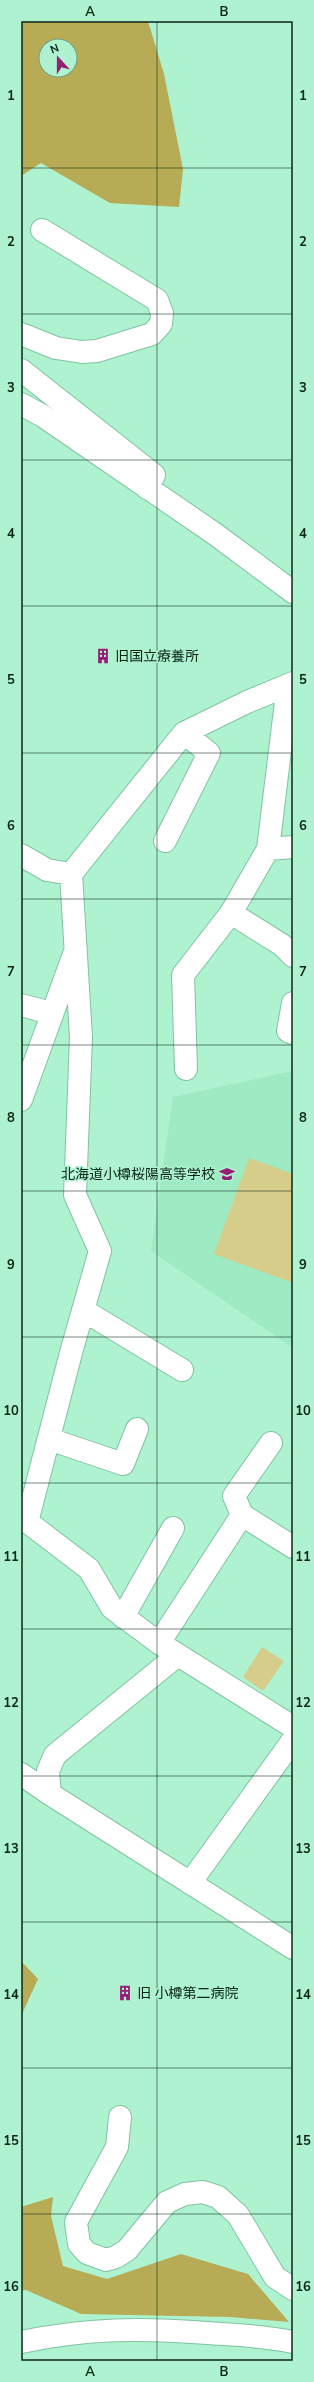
<svg xmlns="http://www.w3.org/2000/svg" width="314" height="2382" font-family="'Nunito Sans','Noto Sans JP',sans-serif">
  <style>
    .built { fill: #9deac3 }
    .green { fill: #d6cd8b }
    .forest { fill: #b7ab56; fill-rule: evenodd }
    .lines { fill: none; stroke-linecap: round; stroke-linejoin: round }
    .minor-casing { stroke: #80c3a1; stroke-width: 24 }
    .minor { stroke: #fff; stroke-width: 22 }
    .grid { fill: none; stroke: #0b271a; stroke-width: 1; stroke-opacity: 0.55 }
    .labels { text-anchor: middle; dominant-baseline: central; stroke-width: 3; stroke-linejoin: round; paint-order: stroke }
    .poi-label { font-size: 14px; fill: #0b271a; stroke: #aef2cf; text-anchor: start }
    .neatline { fill: none; stroke: #0b271a; stroke-width: 1.5 }
    .grid-label { font-size: 13px; text-anchor: middle; font-weight: bold; fill: #0b271a }
  </style>
  <rect width="100%" height="100%" fill="#aef2cf"/>
  <!-- built -->
  <path class="built" d="M 293,1071 L 293,1348 L 151,1251 L 173,1097 Z"/>
  <!-- green -->
  <path class="green" d="M 249,1158 L 293,1174 L 293,1283 L 214,1254 Z
    M 262,1647 L 284,1661 L 263,1691 L 243,1677 Z"/>
  <!-- forest -->
  <path class="forest" d="M 21,21 L 148,21 L 164,74 L 183,169 L 179,207 L 110,203 L 41,163 L 21,176 ZM 46,46 L 70,46 L 70,70 L 46,70 Z
    M 21,1961 L 38,1979 L 21,2016 Z
    M 53,2197 L 51,2216 L 63,2266 L 107,2279 L 181,2254 L 248,2274 L 289,2322 L 230,2317 L 81,2314 L 26,2290 L 21,2291 L 21,2207 Z"/>
  <g class="lines">
    <defs>
      <path id="minor" d="M 21,334 L 56,348 L 82,352 L 97,351 L 152,334 L 161,324 L 162,313 L 157,300 L 42,230
        M 21,370 L 154,475 L 147,488
        M 21,404 L 43,416 L 215,534 L 293,592
        M 165,841 L 209,753 L 184,733
        M 268,849 L 293,847
        M 21,855 L 47,870 L 71,874
        M 231,913 L 282,945 L 293,956
        M 293,1003 L 288,1031 L 293,1033
        M 21,1005 L 51,1013
        M 186,1069 L 183,975 L 231,913 L 268,849 L 288,685
        M 21,1100 L 74,954
        M 83,1310 L 182,1370
        M 49,1439 L 123,1464 L 137,1429
        M 242,1515 L 293,1547
        M 21,1517 L 89,1569 L 112,1608 L 159,1643 L 293,1727
        M 27,1522 L 72,1349 L 100,1251 L 75,1195 L 81,1037 L 71,874 L 184,733 L 247,702 L 293,683
        M 123,1617 L 173,1528
        M 159,1643 L 242,1515 L 234,1496 L 271,1443
        M 21,1774 L 50,1794 L 293,1948
        M 50,1794 L 48,1771 L 55,1755 L 178,1655
        M 190,1883 L 293,1740
        M 120,2117 L 117,2147 L 76,2222 L 79,2244 L 87,2253 L 106,2260 L 116,2257 L 127,2250 L 167,2202 L 185,2194 L 203,2192 L 218,2197 L 238,2215 L 275,2277 L 293,2289
        M 21,2342 C 88,2328 141,2328 208,2333 C 237,2335 265,2336 293,2342"/>
    </defs>
    <!-- minor casing -->
    <use href="#minor" class="minor-casing"/>
    <!-- minor -->
    <use href="#minor" class="minor"/>
  </g>
  <!-- grid -->
  <path class="grid" d="M 157,21 L 157,2361M 21,168 L 293,168M 21,314 L 293,314M 21,460 L 293,460M 21,606 L 293,606M 21,753 L 293,753M 21,899 L 293,899M 21,1045 L 293,1045M 21,1191 L 293,1191M 21,1337 L 293,1337M 21,1483 L 293,1483M 21,1629 L 293,1629M 21,1776 L 293,1776M 21,1922 L 293,1922M 21,2068 L 293,2068M 21,2214 L 293,2214"/>
  <!-- icons -->
  <defs>
    <symbol id="building-bare" viewBox="-9 -9 18 18"><path d="M-4-6H4V6H1V3H-1V6H-4ZM-2.5-4.3h1.7v1.8h-1.7ZM.8-4.3h1.7v1.8H.8ZM-2.5-1h1.7V.8h-1.7ZM.8-1h1.7V.8H.8Z" fill="#971d77" stroke="#aef2cf" stroke-width="2.5" paint-order="stroke"/></symbol>
    <symbol id="school-bare" viewBox="-9 -9 18 18"><path d="M0-5L7-2L0 1L-7-2ZM-4 1L0 2.5L4 1V4Q0 6-4 4Z" fill="#971d77" stroke="#aef2cf" stroke-width="2.5" paint-order="stroke"/></symbol>
  </defs>
  <g fill-rule="evenodd">
    <use href="#building-bare" x="92" y="645" width="22" height="22"/>
    <use href="#school-bare" x="216" y="1163" width="22" height="22"/>
    <use href="#building-bare" x="114" y="1982" width="22" height="22"/>
  </g>
  <g class="labels">
    <!-- poi labels -->
    <g class="poi-label">
      <text x="115" y="656">旧国立療養所</text>
      <text x="215" y="1174" text-anchor="end">北海道小樽桜陽高等学校</text>
      <text x="137" y="1993">旧 小樽第二病院</text>
    </g>
  </g>
  <!-- border -->
  <rect width="314" height="2382" fill="none" stroke="#aef2cf" stroke-width="44"/>
  <!-- north arrow -->
  <g transform="translate(58 58) rotate(339)"><circle r="19" fill="#aef2cf" stroke="#6da187"/>
  <path d="M0-3L7 15L0 10L-7 15Z" fill="#971d77"/>
  <text y="-6" font-size="11" font-weight="bold" text-anchor="middle" fill="#0b271a">N</text>
  </g>
  <rect x="22" y="22" width="270" height="2338" class="neatline"/>
  <g class="grid-label">
    <text x="90" y="16">A</text>
    <text x="224" y="16">B</text>
    <text x="11" y="100">1</text>
    <text x="303" y="100">1</text>
    <text x="11" y="246">2</text>
    <text x="303" y="246">2</text>
    <text x="11" y="392">3</text>
    <text x="303" y="392">3</text>
    <text x="11" y="538">4</text>
    <text x="303" y="538">4</text>
    <text x="11" y="684">5</text>
    <text x="303" y="684">5</text>
    <text x="11" y="830">6</text>
    <text x="303" y="830">6</text>
    <text x="11" y="976">7</text>
    <text x="303" y="976">7</text>
    <text x="11" y="1122">8</text>
    <text x="303" y="1122">8</text>
    <text x="11" y="1269">9</text>
    <text x="303" y="1269">9</text>
    <text x="11" y="1415">10</text>
    <text x="303" y="1415">10</text>
    <text x="11" y="1561">11</text>
    <text x="303" y="1561">11</text>
    <text x="11" y="1707">12</text>
    <text x="303" y="1707">12</text>
    <text x="11" y="1853">13</text>
    <text x="303" y="1853">13</text>
    <text x="11" y="1999">14</text>
    <text x="303" y="1999">14</text>
    <text x="11" y="2145">15</text>
    <text x="303" y="2145">15</text>
    <text x="11" y="2291">16</text>
    <text x="303" y="2291">16</text>
    <text x="90" y="2376">A</text>
    <text x="224" y="2376">B</text>
  </g>
</svg>
